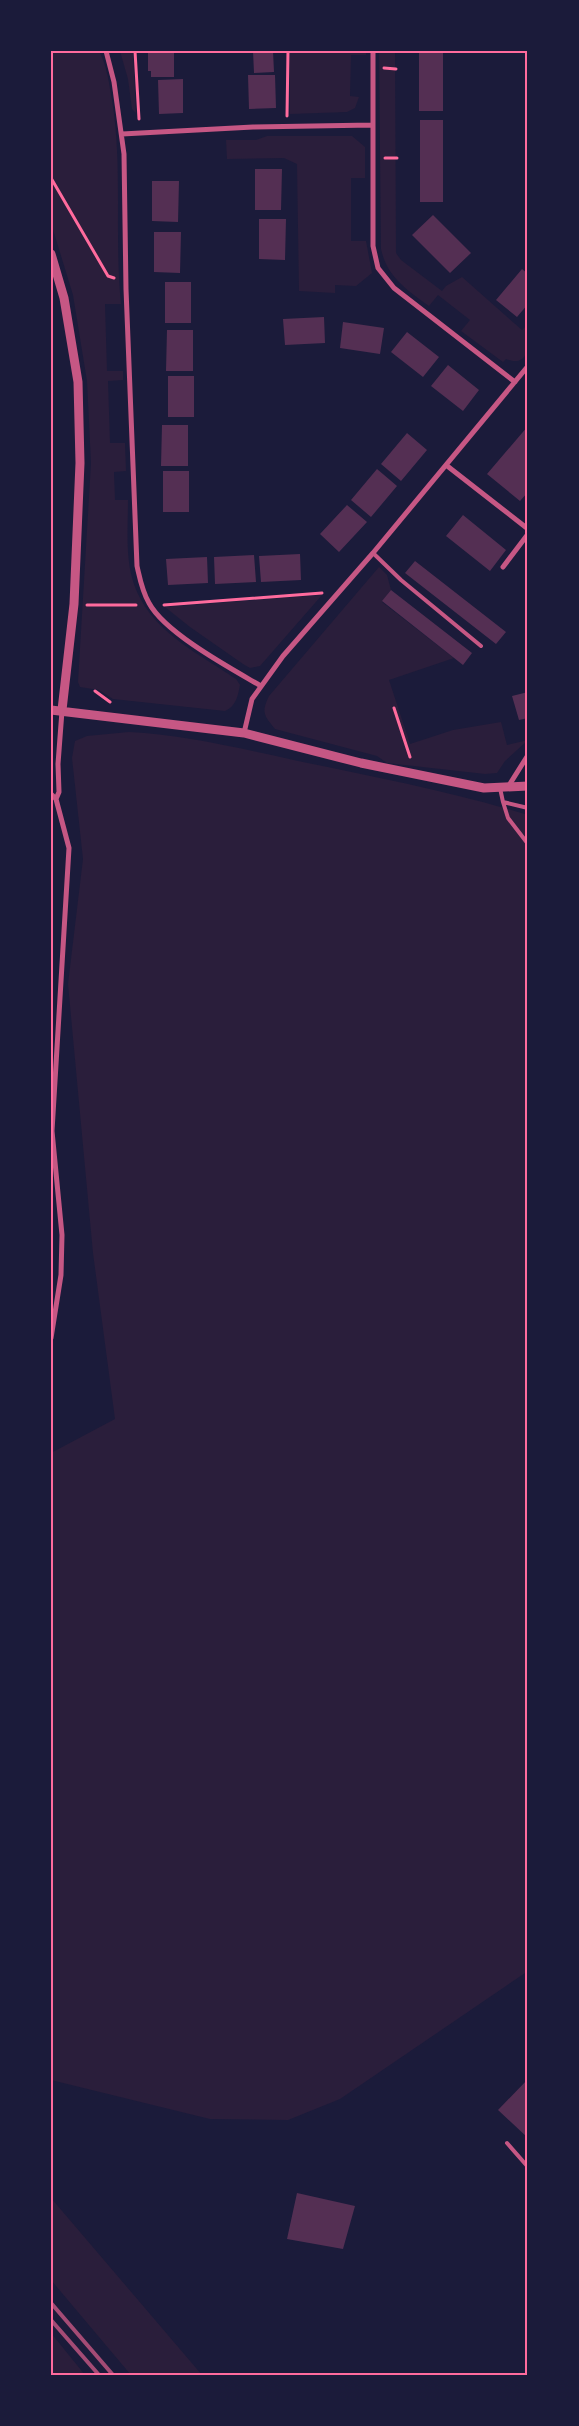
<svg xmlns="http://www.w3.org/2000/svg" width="579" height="2426" font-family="Overpass,sans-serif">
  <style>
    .green { fill: #2a1e3b }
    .building { fill: #542f53 }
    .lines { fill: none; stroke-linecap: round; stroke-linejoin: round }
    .path { stroke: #ff6b9d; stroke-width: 3 }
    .service { stroke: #c65784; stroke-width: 4 }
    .minor { stroke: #c65784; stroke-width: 5 }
    .tertiary { stroke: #c65784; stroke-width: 9 }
    .rail { stroke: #a44b75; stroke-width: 4 }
    .neatline { fill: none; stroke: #ff6b9d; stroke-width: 2 }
  </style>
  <rect width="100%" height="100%" fill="#1b1b3a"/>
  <!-- green -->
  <path class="green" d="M 51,51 L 99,51 C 107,66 109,83 112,100 C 123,167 114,235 121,304 L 105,304 L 107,371 L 123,371 L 123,380 L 108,381 L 110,443 L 125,443 L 126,471 L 114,472 L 115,500 L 128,500 C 128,522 126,547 130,569 C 141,627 192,649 236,679 L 240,685 C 238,696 236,706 225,711 L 113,699 L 99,690 L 80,687 L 78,682 L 91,463 L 87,381 L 73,295 L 51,223 Z
    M 120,51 L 133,51 L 136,113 L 132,109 L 128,79 Z
    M 290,51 L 366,53 L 366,55 L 351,55 L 350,96 L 359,97 L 355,108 L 347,112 L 290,114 Z
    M 379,51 L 395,51 L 396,253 L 401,260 L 442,291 L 446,286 L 462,277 L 522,330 L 528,324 C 528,340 532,369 506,359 L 503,362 L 461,331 L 470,320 L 438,295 L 429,306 C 407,290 387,277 381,249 Z
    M 267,136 L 352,136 L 365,147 L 365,178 L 351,178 L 351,241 L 366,241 L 372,273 L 356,286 L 335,285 L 335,293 L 299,291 L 297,164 L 284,158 L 227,159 L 226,140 L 256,140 Z
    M 379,567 L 387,575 L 391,590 L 382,602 L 454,658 L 389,680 L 410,744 L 453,730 L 501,722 L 507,745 L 528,740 L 505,761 L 497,773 L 485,774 L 387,763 L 377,756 L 275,729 C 264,715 261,713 269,696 Z
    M 322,595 L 260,666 L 250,668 L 243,664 L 190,627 L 165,607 Z
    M 129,732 C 186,735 243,749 298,761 C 375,777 453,792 528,815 L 528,1971 L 340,2099 L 288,2120 L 210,2119 L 51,2080 L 51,1453 L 115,1419 L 93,1253 L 68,984 L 83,859 L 72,758 L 75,741 L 87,736 Z
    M 51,2198 L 202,2375 L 131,2375 L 51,2280 Z
    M 51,2333 L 85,2375 L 51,2375 Z"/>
  <!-- building -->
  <path class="building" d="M 148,51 L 174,51 L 174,77 L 151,77 L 151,71 L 148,71 Z
    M 253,51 L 273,51 L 274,72 L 254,73 Z
    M 419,51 L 443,51 L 443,111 L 419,111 Z
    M 248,75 L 275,75 L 276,108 L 249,109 Z
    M 183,79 L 183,113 L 159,114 L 158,80 Z
    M 420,120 L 443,120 L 443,202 L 420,202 Z
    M 255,169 L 282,169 L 281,210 L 255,210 Z
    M 152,181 L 179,181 L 178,222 L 152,221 Z
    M 433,215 L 471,253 L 450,273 L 412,235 Z
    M 259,219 L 286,219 L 285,260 L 259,259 Z
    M 154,232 L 181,232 L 180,273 L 154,272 Z
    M 522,269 L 528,274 L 528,304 L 517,317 L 496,300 Z
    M 165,282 L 191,282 L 191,323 L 165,323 Z
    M 324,317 L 325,343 L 285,345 L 283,319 Z
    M 343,322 L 384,328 L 380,354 L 340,348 Z
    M 167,330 L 193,330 L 193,371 L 166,371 Z
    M 407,332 L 439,357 L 423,377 L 391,352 Z
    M 448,365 L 479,390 L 463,411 L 431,386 Z
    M 168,376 L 194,376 L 194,417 L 168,417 Z
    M 162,425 L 188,425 L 188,466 L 161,466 Z
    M 528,426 L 528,492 L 520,501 L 487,474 Z
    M 407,433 L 427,450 L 401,481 L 381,464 Z
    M 377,469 L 397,486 L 371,517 L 351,500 Z
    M 163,471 L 189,471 L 189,512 L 163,512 Z
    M 347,505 L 367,522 L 339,552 L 320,534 Z
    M 463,515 L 506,550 L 490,571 L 446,536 Z
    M 300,554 L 301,580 L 261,582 L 259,556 Z
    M 254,555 L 256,582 L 215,584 L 214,557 Z
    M 207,557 L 208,583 L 168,585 L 166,559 Z
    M 415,561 L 506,632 L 496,644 L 405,573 Z
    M 391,590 L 472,653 L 463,665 L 382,601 Z
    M 528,692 L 528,718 L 519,720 L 512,696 Z
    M 528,2079 L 528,2138 L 498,2110 Z
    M 297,2193 L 355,2206 L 343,2249 L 287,2239 Z"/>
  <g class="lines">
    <!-- path -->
    <path class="path" d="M 135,51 L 139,119
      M 384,68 L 396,69
      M 287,116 L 288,51
      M 385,158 L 397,158
      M 51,178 L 108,276 L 114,278
      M 87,605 L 136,605
      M 164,605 L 322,593
      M 95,691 L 110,702
      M 394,708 L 410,757"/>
    <!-- service -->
    <path class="service" d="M 373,553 L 401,580 L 481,646
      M 500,788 L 503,802 L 528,808
      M 503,802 L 508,818 L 528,844
      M 507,2143 L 528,2167"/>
    <!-- minor -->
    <path class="minor" d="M 106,51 L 114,82 L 124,154 L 126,289 L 137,566 C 140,579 142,591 149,603 C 165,633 230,668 261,686
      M 373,51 L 373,246 L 378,268 L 394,288 L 515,382
      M 122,134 L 253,127 L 372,125
      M 446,465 L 528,529
      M 503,567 L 528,534
      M 244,733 L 252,699 L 283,656 L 373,553 L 528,366
      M 508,787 L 528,755
      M 51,794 L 56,799 L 69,848 L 52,1131 L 62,1235 L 61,1275 L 51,1338
      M 56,799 L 59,792 L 58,764 L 62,711"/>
    <!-- tertiary -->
    <path class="tertiary" d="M 51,254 L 64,298 L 78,382 L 80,463 L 74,604 L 62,710
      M 51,710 L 244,733 L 361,763 L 484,788 L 528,786"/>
    <!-- rail -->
    <path class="rail" d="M 51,2303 L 113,2375
      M 51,2320 L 99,2375"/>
  </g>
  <!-- border -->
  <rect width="579" height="2426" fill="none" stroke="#1b1b3a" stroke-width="105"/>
  <rect x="52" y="52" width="474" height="2322" class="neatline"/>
</svg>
